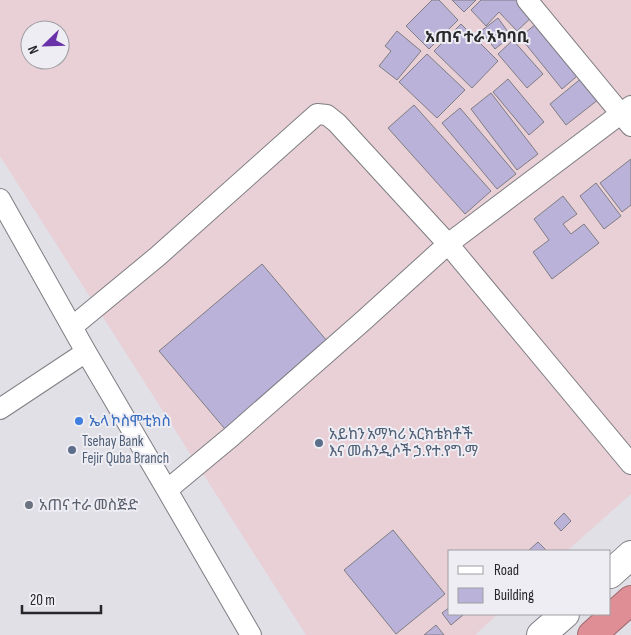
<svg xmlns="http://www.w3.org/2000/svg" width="631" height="635" font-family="'Sofia Sans Condensed','Noto Sans Ethiopic',sans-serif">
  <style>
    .commercial { fill: #e9cfd6; fill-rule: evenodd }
    .building { fill: #bab2d8; stroke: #7e7d83 }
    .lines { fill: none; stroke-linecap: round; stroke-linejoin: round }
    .street-casing { stroke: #7e7d83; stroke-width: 22 }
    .secondary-casing { stroke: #7e7d83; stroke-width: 30 }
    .highway-casing { stroke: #9e6a6f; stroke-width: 30 }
    .street { stroke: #fff; stroke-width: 20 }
    .secondary { stroke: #fff; stroke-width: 28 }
    .highway { stroke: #de8e94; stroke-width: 28 }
    .shop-dot { fill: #3f7fe0; stroke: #eeedf3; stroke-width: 2 }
    .service-dot { fill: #5c6f8a; stroke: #eeedf3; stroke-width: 2 }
    .worship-dot { fill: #6b7280; stroke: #eeedf3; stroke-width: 2 }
    .labels { text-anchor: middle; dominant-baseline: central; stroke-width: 4; stroke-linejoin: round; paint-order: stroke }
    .shop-label { font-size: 15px; fill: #366cbe; stroke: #eeedf3; text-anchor: start }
    .service-label { font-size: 15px; fill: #4e5e75; stroke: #eeedf3; text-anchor: start }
    .worship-label { font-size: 15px; fill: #5b616d; stroke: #eeedf3; text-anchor: start }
    .neighbourhood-label { font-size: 16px; font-weight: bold; fill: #272729; stroke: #eeedf3 }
  </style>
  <rect width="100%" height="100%" fill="#e1e0e6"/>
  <!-- commercial -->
  <path class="commercial" d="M 0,0 L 631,0 L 631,494 L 567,551 L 450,551 L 450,614 L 498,614 L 475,635 L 306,635 L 0,156 ZM 30,30 L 60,30 L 60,60 L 30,60 Z"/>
  <!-- building -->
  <path class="building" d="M 432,0 L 439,0 L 458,20 L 429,49 L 406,26 Z
    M 452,0 L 476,0 L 464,12 Z
    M 481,0 L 520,0 L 534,15 L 517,31 L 499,12 L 486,26 L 471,10 Z
    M 498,18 L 511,36 L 495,49 L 481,31 Z
    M 541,20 L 583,71 L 562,89 L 520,37 Z
    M 461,24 L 498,61 L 472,88 L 434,51 Z
    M 397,31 L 421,51 L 397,80 L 379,66 L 391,51 L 385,46 Z
    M 513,40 L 543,74 L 527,88 L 498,54 Z
    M 427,54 L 465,90 L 437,118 L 399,82 Z
    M 583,77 L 599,99 L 566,125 L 550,104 Z
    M 508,79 L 544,122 L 529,135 L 493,92 Z
    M 491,93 L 538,154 L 517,170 L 471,109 Z
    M 414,105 L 491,191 L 465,214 L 388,128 Z
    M 460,108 L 516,174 L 497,189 L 442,123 Z
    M 631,159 L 631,205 L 622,212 L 600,183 Z
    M 596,183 L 621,216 L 604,229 L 580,196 Z
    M 563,196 L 577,214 L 563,224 L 571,234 L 584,224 L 599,243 L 552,279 L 533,252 L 549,240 L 534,219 Z
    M 262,264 L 333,348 L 230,435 L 159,351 Z
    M 564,513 L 571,521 L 561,531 L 554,523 Z
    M 393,530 L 445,594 L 396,634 L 344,570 Z
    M 538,542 L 547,551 L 528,551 Z
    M 450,607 L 450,614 L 462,614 L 463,615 L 451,625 L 442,613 Z
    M 436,625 L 444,635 L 424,635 Z"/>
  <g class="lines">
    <defs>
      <path id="street" d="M 527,0 L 631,126
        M 0,199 L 86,352 L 167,490 L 251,635
        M 72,327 L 158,256 L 317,114 L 327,115 L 337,123 L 448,244 L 631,464
        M 0,409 L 86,352
        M 167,490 L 232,436 L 363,321 L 448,244 L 631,106"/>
      <path id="secondary" d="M 610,574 L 631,555
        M 541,635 L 565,614"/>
      <path id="highway" d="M 592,635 L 631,600"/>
    </defs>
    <!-- street casing -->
    <use href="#street" class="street-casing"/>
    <!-- secondary casing -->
    <use href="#secondary" class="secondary-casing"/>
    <!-- highway casing -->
    <use href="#highway" class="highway-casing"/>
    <!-- street -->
    <use href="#street" class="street"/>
    <!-- secondary -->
    <use href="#secondary" class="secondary"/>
    <!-- highway -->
    <use href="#highway" class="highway"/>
  </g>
  <!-- markers -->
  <circle class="shop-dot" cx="79" cy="421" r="5"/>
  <g class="service-dot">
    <circle cx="319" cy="443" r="5"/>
    <circle cx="72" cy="450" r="5"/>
  </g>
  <circle class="worship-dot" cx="29" cy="505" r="5"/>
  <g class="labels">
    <!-- shop labels -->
    <g class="shop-label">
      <text x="89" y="421">ኤላ ኮስሞቲክስ</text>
    </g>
    <!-- service labels -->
    <g class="service-label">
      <text x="329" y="434">አይከን አማካሪ አርክቴክቶች<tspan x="329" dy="17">እና መሐንዲሶች ኃ.የተ.የግ.ማ</tspan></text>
      <text x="82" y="441">Tsehay Bank<tspan x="82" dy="17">Fejir Quba Branch</tspan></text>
    </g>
    <!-- worship labels -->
    <g class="worship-label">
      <text x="39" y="505">አጠና ተራ መስጅድ</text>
    </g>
    <!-- neighbourhood labels -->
    <g class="neighbourhood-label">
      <text x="477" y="37">አጠና ተራ አካባቢ</text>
    </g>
  </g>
  <!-- legend -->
  <rect x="448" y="550" width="162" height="65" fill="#eeedf3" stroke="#9e9ea2"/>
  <rect x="458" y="566" width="25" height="8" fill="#ffffff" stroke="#9e9ea2"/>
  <text x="494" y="575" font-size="15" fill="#272729">Road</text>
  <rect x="458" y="588" width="25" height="15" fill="#bab2d8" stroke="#9e9ea2"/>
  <text x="494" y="600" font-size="15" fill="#272729">Building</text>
  <!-- north arrow -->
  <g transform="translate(45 45) rotate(247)"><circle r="24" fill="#eeedf3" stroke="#9e9ea2"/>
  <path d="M0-4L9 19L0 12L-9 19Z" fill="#6932a8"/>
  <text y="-8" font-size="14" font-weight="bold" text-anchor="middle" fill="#272729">N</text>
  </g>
  <!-- scale -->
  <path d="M22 605v8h79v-8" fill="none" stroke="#272729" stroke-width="2.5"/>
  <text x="30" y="605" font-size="15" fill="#272729" stroke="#eeedf3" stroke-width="4" paint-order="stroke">20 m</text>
</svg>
